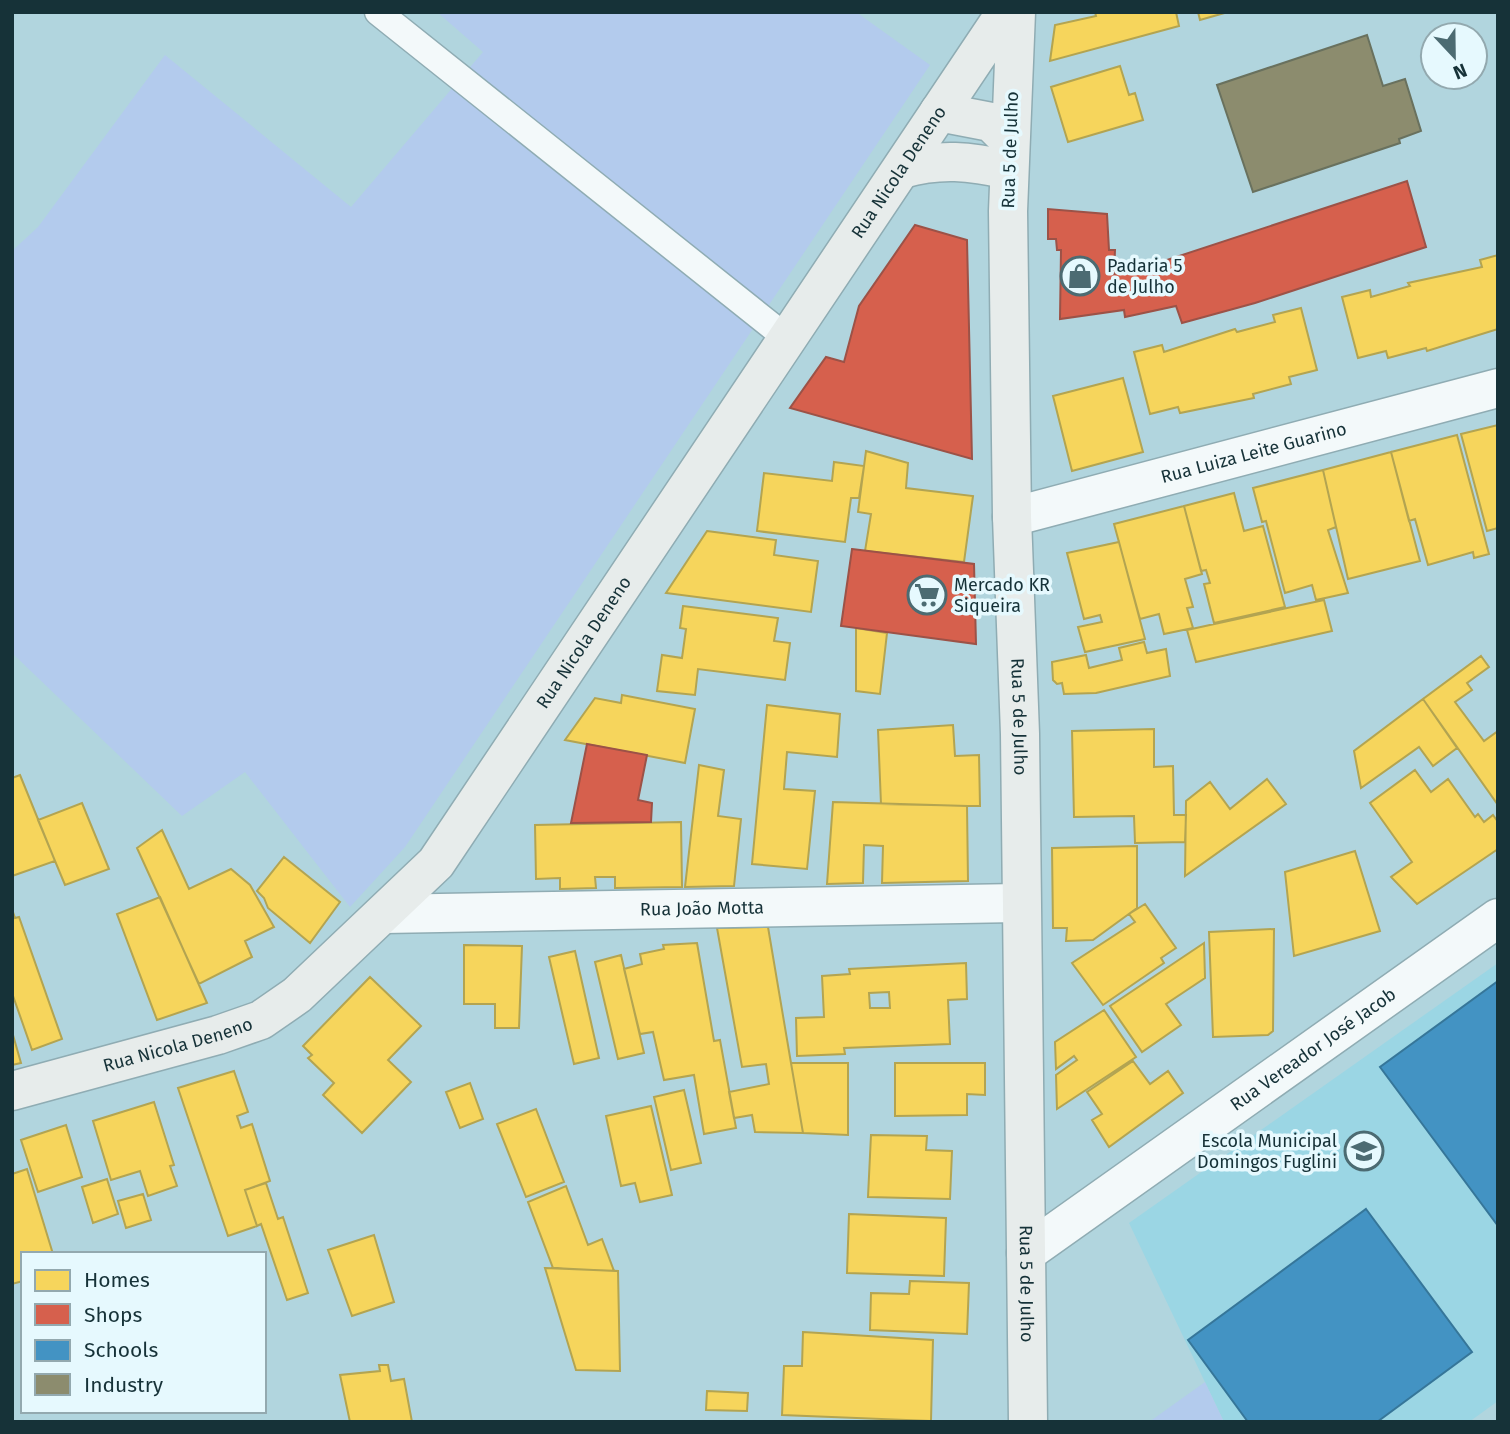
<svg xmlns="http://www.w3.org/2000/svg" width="1510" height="1434" font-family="'Fira Sans',sans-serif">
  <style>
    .built { fill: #9bd6e4 }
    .green { fill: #b3cbed }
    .homes { fill: #f6d55c; stroke: #b3a451; stroke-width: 2; fill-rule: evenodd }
    .shops { fill: #d6604d; stroke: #9c5247; stroke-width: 2 }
    .schools { fill: #4393c3; stroke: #367699; stroke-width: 2 }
    .industry { fill: #8c8c6e; stroke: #69715e; stroke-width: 2 }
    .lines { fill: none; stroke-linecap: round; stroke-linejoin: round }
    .lane-casing { stroke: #8facb3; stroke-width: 29 }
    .street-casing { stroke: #8facb3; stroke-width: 41 }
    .secondary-casing { stroke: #8facb3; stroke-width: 41 }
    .lane { stroke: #f3f9fa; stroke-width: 26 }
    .street { stroke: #f3f9fa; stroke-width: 38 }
    .secondary { stroke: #e7eceb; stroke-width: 38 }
    .labels { text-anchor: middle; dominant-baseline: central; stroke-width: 7; stroke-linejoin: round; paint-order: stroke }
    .street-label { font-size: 18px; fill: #163238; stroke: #e6f9fe }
    .poi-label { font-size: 18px; fill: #163238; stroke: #e6f9fe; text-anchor: start }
  </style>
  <rect width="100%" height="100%" fill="#b1d5de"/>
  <!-- built -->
  <path class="built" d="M 1498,963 L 1498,1401 L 1469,1422 L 1224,1422 L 1129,1223 Z"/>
  <!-- green -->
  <path class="green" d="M 437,12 L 856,12 L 930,65 L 405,847 L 350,907 L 245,772 L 182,816 L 12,653 L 12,251 L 38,227 L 165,55 L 351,207 L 483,52 Z
    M 1205,1382 L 1224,1422 L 1149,1422 Z"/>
  <!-- homes -->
  <path class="homes" d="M 1095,12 L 1176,12 L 1179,26 L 1050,61 L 1055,25 L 1096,16 Z
    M 1198,12 L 1228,12 L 1200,20 Z
    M 1120,66 L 1129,95 L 1135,93 L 1143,120 L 1068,142 L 1051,87 Z
    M 1498,255 L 1498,329 L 1427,351 L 1426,348 L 1388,358 L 1386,351 L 1358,358 L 1342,297 L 1370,290 L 1371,297 L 1410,286 L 1408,283 L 1482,267 L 1480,260 Z
    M 1301,308 L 1317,370 L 1289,377 L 1291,384 L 1253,394 L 1254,398 L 1180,413 L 1178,407 L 1150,414 L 1134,352 L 1162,345 L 1164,352 L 1235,329 L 1237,332 L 1275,322 L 1273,315 Z
    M 1123,378 L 1143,452 L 1072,471 L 1053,396 Z
    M 1498,425 L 1498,528 L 1487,531 L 1461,434 Z
    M 1457,435 L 1489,554 L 1474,558 L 1473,552 L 1428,565 L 1415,519 L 1409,521 L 1391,452 Z
    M 866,451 L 908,463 L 906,488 L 973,496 L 964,562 L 865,551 L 871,514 L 858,512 Z
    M 1391,452 L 1420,561 L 1348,579 L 1323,470 Z
    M 834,462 L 864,466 L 859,498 L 851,498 L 845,542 L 757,531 L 764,473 L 832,481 Z
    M 1323,470 L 1336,527 L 1328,530 L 1348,593 L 1316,600 L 1312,585 L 1285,593 L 1266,521 L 1262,522 L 1253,488 Z
    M 1234,493 L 1244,531 L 1263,526 L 1285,607 L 1214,623 L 1204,584 L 1210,583 L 1206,570 L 1201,571 L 1184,506 Z
    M 1184,506 L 1202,574 L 1185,579 L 1193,607 L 1187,608 L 1193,628 L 1164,634 L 1159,614 L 1140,619 L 1114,524 Z
    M 707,531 L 776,540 L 774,555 L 818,561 L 811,612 L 666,593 Z
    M 1119,542 L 1145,639 L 1085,652 L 1078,627 L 1102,622 L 1100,615 L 1084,619 L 1067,553 Z
    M 1324,600 L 1332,631 L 1196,662 L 1187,630 Z
    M 683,606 L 778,618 L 774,641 L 790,643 L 785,680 L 698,669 L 695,695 L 657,691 L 662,655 L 682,658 L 686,629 L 680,628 Z
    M 856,628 L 887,633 L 880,694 L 856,691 Z
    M 1144,642 L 1147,653 L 1166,649 L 1170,676 L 1096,693 L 1064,694 L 1062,683 L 1057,684 L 1053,680 L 1052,662 L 1086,655 L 1089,668 L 1122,660 L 1119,648 Z
    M 1481,656 L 1489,667 L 1467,683 L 1472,690 L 1455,702 L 1484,741 L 1498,731 L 1498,805 L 1423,699 Z
    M 622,695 L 695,709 L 685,763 L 565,740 L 595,698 L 621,703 Z
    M 1423,699 L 1457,748 L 1433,766 L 1419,747 L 1361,788 L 1354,751 Z
    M 767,705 L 840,714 L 837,757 L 787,752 L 784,789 L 815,791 L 807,869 L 752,864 Z
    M 953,725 L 955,756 L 979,755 L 980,806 L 881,804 L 878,730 Z
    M 1154,729 L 1154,767 L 1173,766 L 1174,815 L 1186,815 L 1185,842 L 1135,843 L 1134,816 L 1074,817 L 1072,731 Z
    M 699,765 L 724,770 L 718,816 L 741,819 L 734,886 L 685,887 Z
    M 1415,770 L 1431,792 L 1448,779 L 1475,817 L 1478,814 L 1484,822 L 1493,815 L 1498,822 L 1498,849 L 1417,904 L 1391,877 L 1412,862 L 1370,803 Z
    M 20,775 L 55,861 L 12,876 L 12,778 Z
    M 1267,779 L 1286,804 L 1185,876 L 1186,801 L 1210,782 L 1230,809 Z
    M 833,802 L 967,806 L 968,881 L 882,883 L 883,846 L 864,845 L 863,883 L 827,884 Z
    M 82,803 L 109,869 L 65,885 L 38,820 Z
    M 681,822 L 682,887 L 615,888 L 615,877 L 595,877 L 596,888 L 560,889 L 560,878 L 536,879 L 535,825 Z
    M 162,830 L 189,889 L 231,869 L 250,885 L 274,927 L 245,941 L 252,957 L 199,984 L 137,848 Z
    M 1137,846 L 1137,908 L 1093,940 L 1066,941 L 1067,928 L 1053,928 L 1052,848 Z
    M 1355,851 L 1380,931 L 1294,956 L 1285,872 Z
    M 284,857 L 340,902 L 310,943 L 268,908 L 264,898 L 257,891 Z
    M 160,897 L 207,1003 L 157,1020 L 117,914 Z
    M 1145,904 L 1176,948 L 1161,958 L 1164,963 L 1103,1005 L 1072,963 L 1135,922 L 1129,914 Z
    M 12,909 L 15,918 L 19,917 L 62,1039 L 32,1050 L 12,993 Z
    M 768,927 L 791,1063 L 803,1133 L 755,1132 L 752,1115 L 734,1118 L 729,1092 L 769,1084 L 766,1064 L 742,1067 L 717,928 Z
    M 1274,929 L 1273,1031 L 1268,1035 L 1213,1037 L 1209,932 Z
    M 697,943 L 714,1041 L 720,1040 L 736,1128 L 704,1134 L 694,1075 L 664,1080 L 653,1032 L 640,1034 L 624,969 L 642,964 L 640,954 L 664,949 L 663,945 Z
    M 1204,943 L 1205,978 L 1166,1004 L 1181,1025 L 1142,1052 L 1110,1006 Z
    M 464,945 L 522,946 L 519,1028 L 495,1028 L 495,1004 L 464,1004 Z
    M 575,951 L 599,1058 L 574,1064 L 549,957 Z
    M 621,955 L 644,1053 L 618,1059 L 595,962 Z
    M 966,963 L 967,999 L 948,1000 L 950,1044 L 844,1048 L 845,1054 L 797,1056 L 796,1018 L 824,1017 L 822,976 L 850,974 L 849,969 ZM 889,992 L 890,1008 L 870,1008 L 869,993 Z
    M 370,977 L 421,1026 L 388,1060 L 411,1082 L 362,1133 L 323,1095 L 334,1083 L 308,1058 L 312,1055 L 303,1046 Z
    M 1104,1010 L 1136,1057 L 1057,1109 L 1056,1075 L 1077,1060 L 1074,1056 L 1056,1069 L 1055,1042 Z
    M 13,1035 L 21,1063 L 12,1065 L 12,1036 Z
    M 1133,1061 L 1150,1084 L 1168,1071 L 1183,1093 L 1109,1147 L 1092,1120 L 1102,1114 L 1087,1092 Z
    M 791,1063 L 848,1063 L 848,1135 L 803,1133 Z
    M 895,1063 L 985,1063 L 985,1095 L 967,1094 L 967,1115 L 895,1116 Z
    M 234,1071 L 248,1112 L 237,1116 L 241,1128 L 252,1124 L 270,1181 L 245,1190 L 257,1226 L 228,1236 L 178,1088 Z
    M 470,1083 L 483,1119 L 460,1128 L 446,1092 Z
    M 684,1090 L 701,1163 L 671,1170 L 654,1097 Z
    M 154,1102 L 174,1165 L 170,1166 L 177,1186 L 148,1196 L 140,1171 L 111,1180 L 93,1121 Z
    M 651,1106 L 672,1195 L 640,1202 L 635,1183 L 621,1186 L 606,1116 Z
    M 536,1109 L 564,1182 L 526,1197 L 497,1124 Z
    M 66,1125 L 82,1177 L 38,1192 L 21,1140 Z
    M 871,1135 L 927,1136 L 926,1150 L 952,1151 L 950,1199 L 868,1197 Z
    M 27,1169 L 53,1254 L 23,1254 L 23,1281 L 12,1284 L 12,1174 Z
    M 107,1179 L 118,1214 L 93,1223 L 82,1187 Z
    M 266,1183 L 278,1219 L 283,1217 L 308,1293 L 287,1300 L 261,1224 L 257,1226 L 245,1190 Z
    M 566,1186 L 588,1245 L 602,1239 L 614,1271 L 553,1268 L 528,1202 Z
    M 143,1194 L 151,1220 L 126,1228 L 118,1201 Z
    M 849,1214 L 946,1218 L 944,1276 L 847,1273 Z
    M 374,1235 L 394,1302 L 352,1316 L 328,1250 Z
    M 545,1268 L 618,1271 L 620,1371 L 576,1370 Z
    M 910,1281 L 969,1283 L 967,1334 L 870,1330 L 871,1293 L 909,1294 Z
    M 803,1332 L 933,1340 L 931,1421 L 782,1415 L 784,1366 L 802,1366 Z
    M 379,1365 L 388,1365 L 391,1381 L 404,1379 L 412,1422 L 350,1422 L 340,1375 L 380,1371 Z
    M 707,1391 L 748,1393 L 747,1411 L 706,1410 Z"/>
  <!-- shops -->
  <path class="shops" d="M 1407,181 L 1426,247 L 1255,303 L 1182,323 L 1176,306 L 1125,317 L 1124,310 L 1060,319 L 1061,250 L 1057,250 L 1056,239 L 1048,239 L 1048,209 L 1107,214 L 1109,250 L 1115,250 L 1114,274 L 1148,265 L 1150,272 L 1165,267 L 1164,261 Z
    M 915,225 L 967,240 L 972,459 L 790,408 L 826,357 L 844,362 L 859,306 Z
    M 852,549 L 974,564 L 976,644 L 841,626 Z
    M 587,744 L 647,755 L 638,800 L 652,803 L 651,822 L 571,823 Z"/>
  <!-- schools -->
  <path class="schools" d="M 1498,981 L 1498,1226 L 1380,1067 Z
    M 1366,1209 L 1472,1352 L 1377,1422 L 1248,1422 L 1188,1340 Z"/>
  <!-- industry -->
  <path class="industry" d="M 1367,35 L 1383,86 L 1405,79 L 1421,131 L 1399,139 L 1400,143 L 1253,192 L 1217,85 Z"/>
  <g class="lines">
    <defs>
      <path id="lane" d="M 378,12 L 788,339"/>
      <g id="street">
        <path id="s1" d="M 1012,517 L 1498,388"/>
        <path id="s2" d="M 384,914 L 1020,903"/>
        <path id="s3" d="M 1026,1253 L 1498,918"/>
      </g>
      <g id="secondary">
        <path id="s4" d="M 1016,12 L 1008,211 L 1012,517 L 1020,734 L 1028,1422"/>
        <path d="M 939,112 L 991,122 L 1009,140"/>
        <path d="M 902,169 C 940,158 970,161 1009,170"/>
        <path id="s5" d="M 12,1091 L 218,1035 L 261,1020 L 297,995 L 436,863 L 1006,12"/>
      </g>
    </defs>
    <!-- lane casing -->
    <use href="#lane" class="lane-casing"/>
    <!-- street casing -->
    <use href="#street" class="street-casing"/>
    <!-- secondary casing -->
    <use href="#secondary" class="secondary-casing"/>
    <!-- lane -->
    <use href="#lane" class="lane"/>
    <!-- street -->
    <use href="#street" class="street"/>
    <!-- secondary -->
    <use href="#secondary" class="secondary"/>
  </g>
  <!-- icons -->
  <defs>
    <symbol id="shop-ring" viewBox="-11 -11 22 22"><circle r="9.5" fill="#e6f9fe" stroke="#4c6b72" stroke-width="1.5"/><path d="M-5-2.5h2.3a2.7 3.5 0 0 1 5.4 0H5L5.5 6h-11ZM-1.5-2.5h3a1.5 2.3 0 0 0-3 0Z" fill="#4c6b72"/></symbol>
    <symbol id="supermarket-ring" viewBox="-11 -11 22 22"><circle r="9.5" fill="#e6f9fe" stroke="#4c6b72" stroke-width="1.5"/><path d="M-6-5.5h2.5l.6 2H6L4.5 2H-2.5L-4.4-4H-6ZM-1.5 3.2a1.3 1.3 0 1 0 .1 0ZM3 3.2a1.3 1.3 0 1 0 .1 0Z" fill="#4c6b72"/></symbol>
    <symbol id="school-ring" viewBox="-11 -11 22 22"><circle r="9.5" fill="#e6f9fe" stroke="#4c6b72" stroke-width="1.5"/><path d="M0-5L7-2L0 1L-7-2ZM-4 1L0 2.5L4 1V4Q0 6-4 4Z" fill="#4c6b72"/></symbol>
  </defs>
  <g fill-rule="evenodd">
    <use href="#shop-ring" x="1058" y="254" width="44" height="44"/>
    <use href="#supermarket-ring" x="905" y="573" width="44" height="44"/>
    <use href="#school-ring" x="1342" y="1129" width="44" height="44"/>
  </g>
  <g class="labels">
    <!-- street labels -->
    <g class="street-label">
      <text transform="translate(1010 150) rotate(-88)">Rua 5 de Julho</text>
      <text stroke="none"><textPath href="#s5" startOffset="1326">Rua Nicola Deneno</textPath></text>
      <text stroke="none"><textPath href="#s1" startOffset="250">Rua Luiza Leite Guarino</textPath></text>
      <text stroke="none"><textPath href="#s5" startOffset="760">Rua Nicola Deneno</textPath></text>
      <text stroke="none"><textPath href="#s4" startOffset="705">Rua 5 de Julho</textPath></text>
      <text stroke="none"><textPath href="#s2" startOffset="318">Rua João Motta</textPath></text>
      <text stroke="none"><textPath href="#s5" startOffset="172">Rua Nicola Deneno</textPath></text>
      <text stroke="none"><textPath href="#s3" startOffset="352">Rua Vereador José Jacob</textPath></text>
      <text stroke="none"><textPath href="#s4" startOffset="1272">Rua 5 de Julho</textPath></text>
    </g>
    <!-- poi labels -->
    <g class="poi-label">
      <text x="1107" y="266">Padaria 5<tspan x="1107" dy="21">de Julho</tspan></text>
      <text x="954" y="585">Mercado KR<tspan x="954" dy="21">Siqueira</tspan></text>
      <text x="1337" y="1141" text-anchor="end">Escola Municipal<tspan x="1337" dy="21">Domingos Fuglini</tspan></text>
    </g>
  </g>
  <!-- border -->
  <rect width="1510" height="1434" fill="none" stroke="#163238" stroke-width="28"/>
  <!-- legend -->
  <rect x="21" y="1252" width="245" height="161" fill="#e6f9fe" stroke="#93a9af" stroke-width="2"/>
  <rect x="35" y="1270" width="35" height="21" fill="#f6d55c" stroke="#93a9af" stroke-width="2"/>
  <text x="84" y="1287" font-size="21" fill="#163238">Homes</text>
  <rect x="35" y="1304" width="35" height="21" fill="#d6604d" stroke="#93a9af" stroke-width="2"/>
  <text x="84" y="1322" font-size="21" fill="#163238">Shops</text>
  <rect x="35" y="1340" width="35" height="21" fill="#4393c3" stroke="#93a9af" stroke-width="2"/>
  <text x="84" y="1357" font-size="21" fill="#163238">Schools</text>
  <rect x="35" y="1374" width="35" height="21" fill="#8c8c6e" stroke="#93a9af" stroke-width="2"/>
  <text x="84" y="1392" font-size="21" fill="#163238">Industry</text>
  <!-- north arrow -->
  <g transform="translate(1454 56) rotate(158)"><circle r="33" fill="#e6f9fe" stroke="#93a9af" stroke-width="2"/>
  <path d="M0-5L12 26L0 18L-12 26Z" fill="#4c6b72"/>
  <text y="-10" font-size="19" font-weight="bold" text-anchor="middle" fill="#163238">N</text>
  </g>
</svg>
